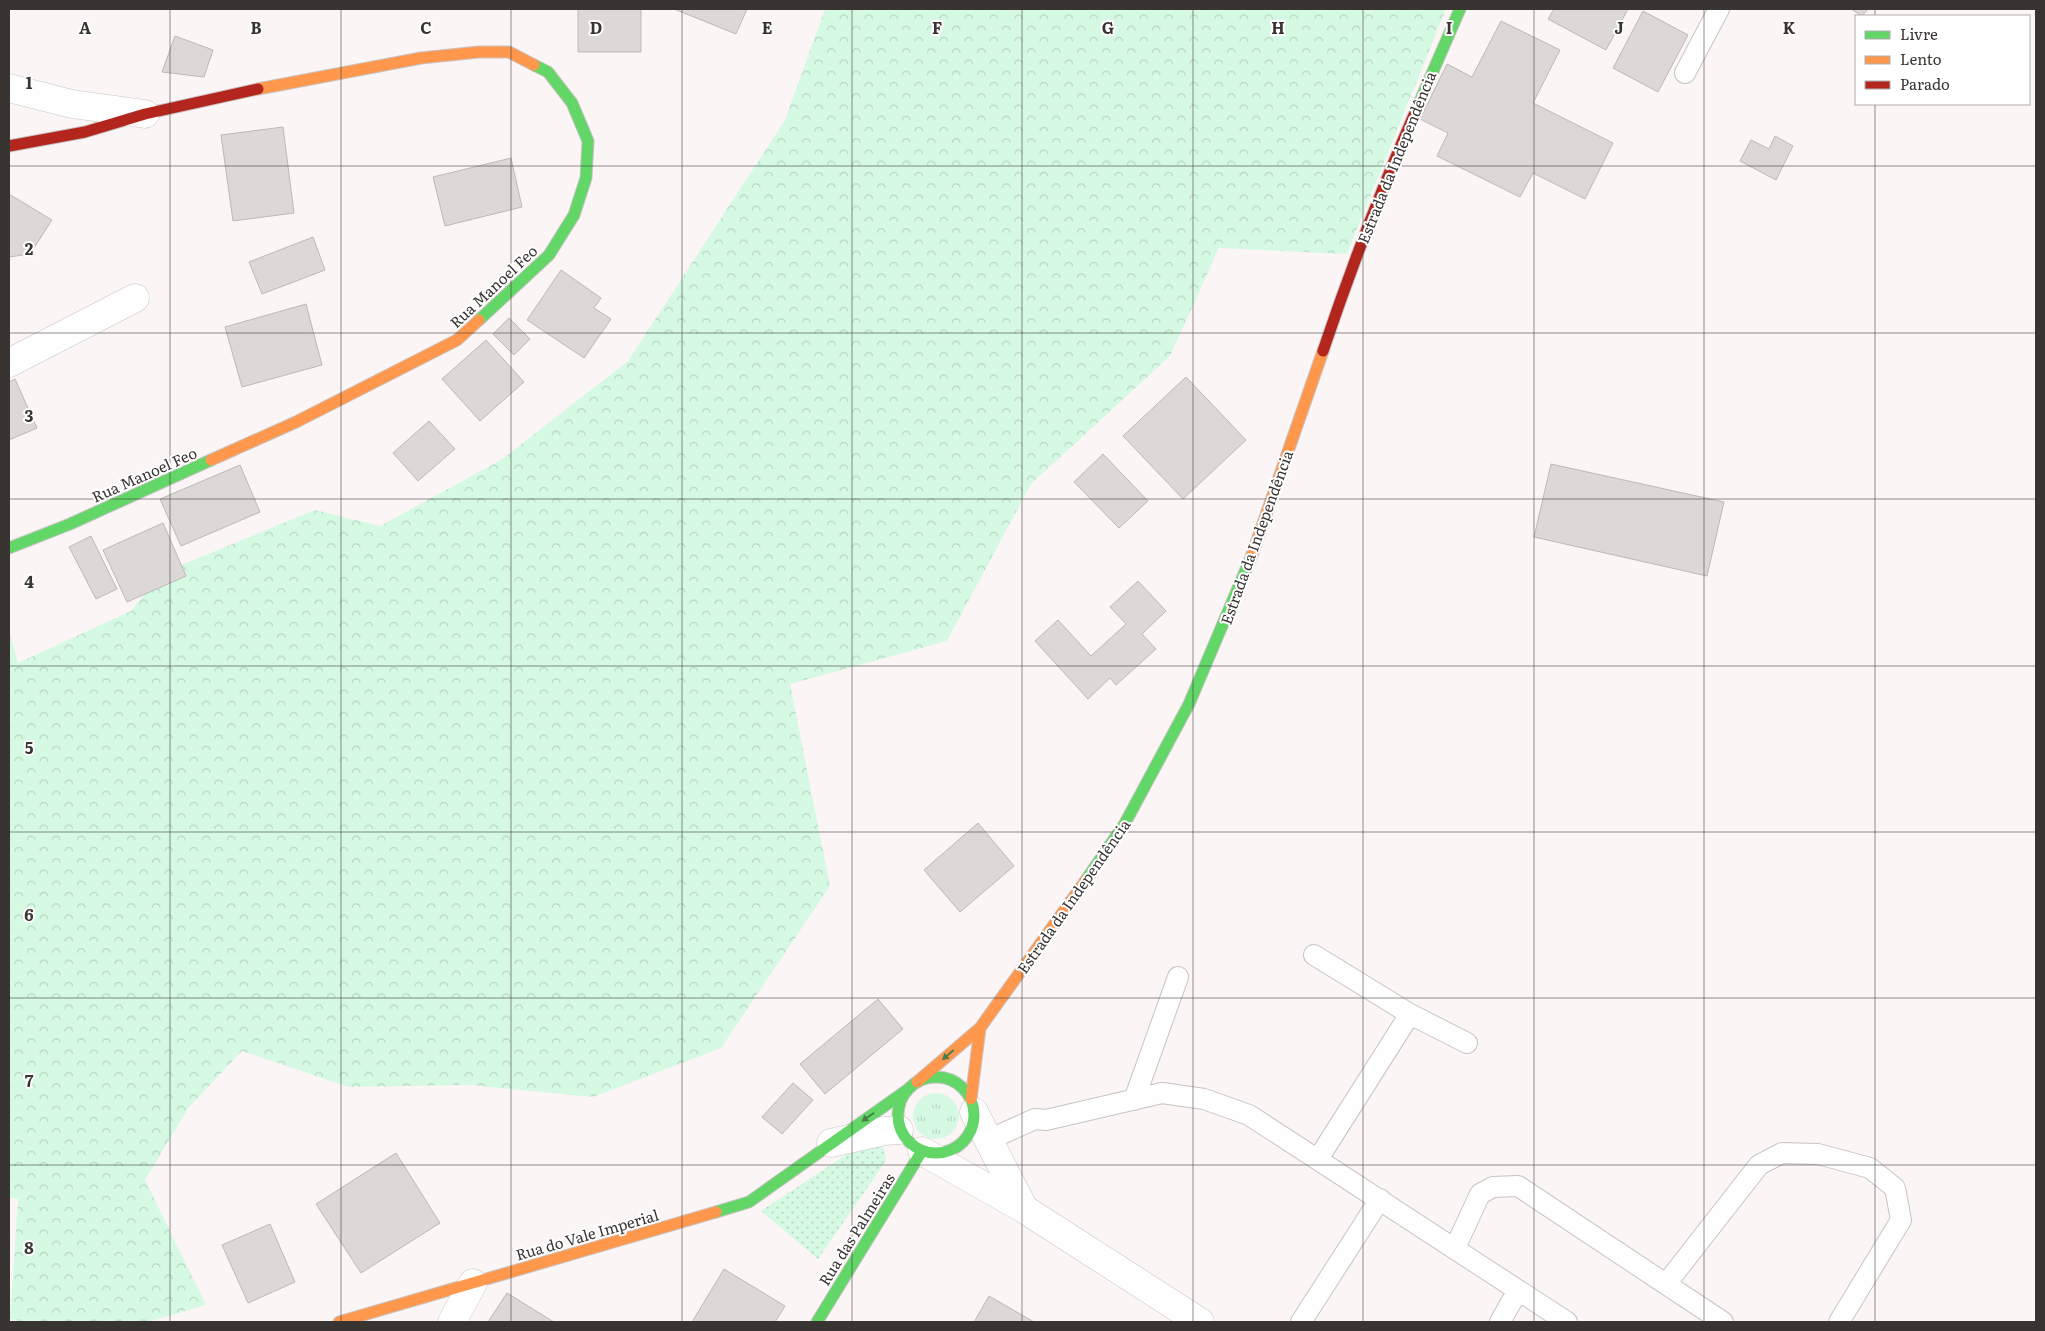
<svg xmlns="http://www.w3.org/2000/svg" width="2045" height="1331" font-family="Literata,serif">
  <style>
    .grass { fill: url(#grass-tufts) }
    .forest { fill: url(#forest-crowns) }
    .park { fill: url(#park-dots) }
    .building { fill: #dcd8d7; stroke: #bcb9b7 }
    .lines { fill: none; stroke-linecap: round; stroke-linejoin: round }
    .lane-casing { stroke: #c8c4c3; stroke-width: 22 }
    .street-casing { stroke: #c8c4c3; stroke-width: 29 }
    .fast-casing { stroke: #c8c4c3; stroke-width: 13 }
    .slow-casing { stroke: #c8c4c3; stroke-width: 13 }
    .jam-casing { stroke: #c8c4c3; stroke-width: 13 }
    .lane { stroke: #fefefe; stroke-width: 20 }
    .street { stroke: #fefefe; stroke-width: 28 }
    .fast { stroke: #63d668; stroke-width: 11 }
    .slow { stroke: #ff974d; stroke-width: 11 }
    .jam { stroke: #b3261e; stroke-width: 11 }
    .oneway { fill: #4b7d4a }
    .grid { fill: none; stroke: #383432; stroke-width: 1; stroke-opacity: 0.55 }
    .labels { text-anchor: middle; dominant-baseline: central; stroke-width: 4; stroke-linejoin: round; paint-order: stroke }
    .street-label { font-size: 15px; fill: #383432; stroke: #fff }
    .grid-label { font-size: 16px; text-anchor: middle; font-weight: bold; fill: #383432; stroke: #fff; stroke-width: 4; stroke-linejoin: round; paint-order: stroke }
  </style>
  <defs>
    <pattern id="grass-tufts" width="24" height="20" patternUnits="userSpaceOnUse" patternTransform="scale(1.25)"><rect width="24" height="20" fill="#d6f9e3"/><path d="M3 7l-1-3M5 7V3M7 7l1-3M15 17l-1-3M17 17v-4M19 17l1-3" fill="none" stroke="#b8d6c3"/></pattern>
    <pattern id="forest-crowns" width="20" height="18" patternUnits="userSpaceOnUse" patternTransform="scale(1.25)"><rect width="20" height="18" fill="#d6f9e3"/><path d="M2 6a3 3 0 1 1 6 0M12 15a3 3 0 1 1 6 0" fill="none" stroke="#b8d6c3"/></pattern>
    <pattern id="park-dots" width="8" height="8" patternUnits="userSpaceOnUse" patternTransform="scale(1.25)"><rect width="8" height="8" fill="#d6f9e3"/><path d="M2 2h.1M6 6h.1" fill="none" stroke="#b8d6c3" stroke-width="1.8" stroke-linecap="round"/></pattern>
  </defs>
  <rect width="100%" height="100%" fill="#fbf6f5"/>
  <!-- grass -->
  <path class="grass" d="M913 1116a23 23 0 1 1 46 0a23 23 0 1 1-46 0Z"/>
  <!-- forest -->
  <path class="forest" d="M 825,9 L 1446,9 L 1347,254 L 1219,248 L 1170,356 L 1031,484 L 947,641 L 790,684 L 830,886 L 721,1048 L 593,1097 L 470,1085 L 348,1087 L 242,1051 L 189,1107 L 145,1180 L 206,1305 L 148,1322 L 26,1322 L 10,1319 L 18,1199 L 9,1197 L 9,630 L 18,663 L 131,611 L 162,573 L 315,510 L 380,526 L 501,460 L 628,361 L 785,120 Z"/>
  <!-- park -->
  <path class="park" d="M 877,1142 L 884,1149 L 886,1161 L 818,1259 L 761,1211 L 864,1143 Z"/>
  <!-- building -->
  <path class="building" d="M 578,9 L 641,9 L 641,52 L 578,52 Z
    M 674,9 L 747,9 L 736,34 Z
    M 1554,9 L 1628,9 L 1606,50 L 1548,19 Z
    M 1851,9 L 1868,9 L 1862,16 Z
    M 1643,11 L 1688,35 L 1658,92 L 1613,68 Z
    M 1501,21 L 1560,50 L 1533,103 L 1613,143 L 1585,199 L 1533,173 L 1520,197 L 1437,156 L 1448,133 L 1420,119 L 1447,64 L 1472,77 Z
    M 175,36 L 213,50 L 204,77 L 162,72 Z
    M 283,127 L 294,213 L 233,221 L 221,135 Z
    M 1775,136 L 1793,146 L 1776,180 L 1740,161 L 1751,140 L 1769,149 Z
    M 511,158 L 522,207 L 445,226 L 433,177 Z
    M 9,194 L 52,220 L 30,254 L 9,257 Z
    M 313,237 L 325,270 L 262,294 L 249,262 Z
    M 561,270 L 601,298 L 594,308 L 611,319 L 584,358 L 527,320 Z
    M 306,304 L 322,365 L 242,387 L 225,327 Z
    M 509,318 L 530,339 L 514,355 L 493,334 Z
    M 486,340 L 524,382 L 480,421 L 442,379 Z
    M 1186,377 L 1246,440 L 1183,499 L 1123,436 Z
    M 15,379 L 37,428 L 9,440 L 9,382 Z
    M 429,421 L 455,449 L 418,481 L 393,453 Z
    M 1103,454 L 1148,501 L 1119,528 L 1074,482 Z
    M 1551,464 L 1724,502 L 1707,576 L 1534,537 Z
    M 240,465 L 260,512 L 181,546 L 160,499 Z
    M 163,523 L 186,576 L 127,602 L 103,550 Z
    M 91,536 L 117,589 L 96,599 L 69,547 Z
    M 1138,581 L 1166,611 L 1142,634 L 1156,649 L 1116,685 L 1110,678 L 1088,699 L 1035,641 L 1058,620 L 1091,656 L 1126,624 L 1110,607 Z
    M 978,823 L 1014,866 L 960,912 L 924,870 Z
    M 878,999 L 903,1029 L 825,1094 L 800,1064 Z
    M 793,1083 L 813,1100 L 782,1134 L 762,1117 Z
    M 396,1153 L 440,1223 L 361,1273 L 316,1204 Z
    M 270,1224 L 295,1282 L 248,1303 L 222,1245 Z
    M 724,1269 L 785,1306 L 775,1322 L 692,1322 Z
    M 507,1293 L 554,1322 L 488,1322 Z
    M 989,1296 L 1034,1322 L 974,1322 Z"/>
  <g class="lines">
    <defs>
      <path id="lane" d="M 1685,73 L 1719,9
        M 1314,955 L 1410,1014 L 1467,1043
        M 1134,1100 L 1178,977
        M 988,1140 L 1035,1119 L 1046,1120 L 1162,1093 L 1204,1099 L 1249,1115 L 1567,1322
        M 1318,1159 L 1410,1014
        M 1455,1248 L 1480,1194 L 1493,1187 L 1518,1186 L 1723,1322
        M 1666,1284 L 1759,1165 L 1782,1153 L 1818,1154 L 1870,1168 L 1895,1188 L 1901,1220 L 1839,1322
        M 1301,1322 L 1380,1199
        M 1500,1322 L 1518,1290"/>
      <path id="street" d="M 9,88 L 72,104 L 145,114
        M 9,363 L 135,298
        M 974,1112 L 1024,1209
        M 831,1143 L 884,1131 L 899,1130
        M 922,1151 L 1024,1209 L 1200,1322
        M 452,1322 L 473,1283"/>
      <path id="fast" d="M 1414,115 L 1460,9
        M 479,320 L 549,255 L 574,215 L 586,178 L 588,141 L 572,103 L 548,72 L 534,65
        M 9,548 L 70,524 L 211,460
        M 1086,880 L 1124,825 L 1189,704 L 1252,555
        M898 1115a38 38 0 1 1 76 0a38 38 0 1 1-76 0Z
        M 716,1212 L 749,1202 L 907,1090
        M 817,1322 L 922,1151"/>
      <path id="slow" d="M 258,89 L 421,58 L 479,52 L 509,52 L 534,65
        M 211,460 L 296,422 L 457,340 L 479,320
        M 1252,555 L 1323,351
        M 917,1082 L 980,1028 L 1086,880
        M 971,1099 L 980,1028
        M 339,1322 L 716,1212"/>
      <path id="jam" d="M 9,146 L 85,132 L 145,114 L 258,89
        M 1323,351 C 1350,271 1380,192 1414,115"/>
    </defs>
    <!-- lane casing -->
    <use href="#lane" class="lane-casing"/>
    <!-- street casing -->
    <use href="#street" class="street-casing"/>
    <!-- fast casing -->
    <use href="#fast" class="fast-casing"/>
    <!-- slow casing -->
    <use href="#slow" class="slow-casing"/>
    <!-- jam casing -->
    <use href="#jam" class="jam-casing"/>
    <!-- lane -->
    <use href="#lane" class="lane"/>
    <!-- street -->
    <use href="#street" class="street"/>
    <!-- fast -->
    <use href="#fast" class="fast"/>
    <!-- slow -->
    <use href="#slow" class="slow"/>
    <!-- jam -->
    <use href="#jam" class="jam"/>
  </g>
  <!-- one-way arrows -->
  <defs><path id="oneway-solid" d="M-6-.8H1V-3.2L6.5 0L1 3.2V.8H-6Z" transform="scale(1.25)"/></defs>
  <g class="oneway">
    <use href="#oneway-solid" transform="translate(948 1055) rotate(139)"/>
    <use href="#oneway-solid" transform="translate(868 1117) rotate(145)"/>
  </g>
  <!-- grid -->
  <path class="grid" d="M 170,9 L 170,1322M 341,9 L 341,1322M 511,9 L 511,1322M 682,9 L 682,1322M 852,9 L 852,1322M 1022,9 L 1022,1322M 1193,9 L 1193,1322M 1363,9 L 1363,1322M 1534,9 L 1534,1322M 1704,9 L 1704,1322M 1875,9 L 1875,16M 1875,104 L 1875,1322M 9,166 L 2036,166M 9,333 L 2036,333M 9,499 L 2036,499M 9,666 L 2036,666M 9,832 L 2036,832M 9,998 L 2036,998M 9,1165 L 2036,1165"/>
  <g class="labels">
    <!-- street labels -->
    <g class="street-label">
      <text transform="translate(1396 157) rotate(-68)">Estrada da Independência</text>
      <text transform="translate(493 286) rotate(-43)">Rua Manoel Feo</text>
      <text transform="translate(144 474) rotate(-24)">Rua Manoel Feo</text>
      <text transform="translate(1256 537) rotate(-70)">Estrada da Independência</text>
      <text transform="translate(1073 896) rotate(-55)">Estrada da Independência</text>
      <text transform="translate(856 1229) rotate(-58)">Rua das Palmeiras</text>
      <text transform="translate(587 1234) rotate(-16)">Rua do Vale Imperial</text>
    </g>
  </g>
  <g class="grid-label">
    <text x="85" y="34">A</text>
    <text x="256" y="34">B</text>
    <text x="426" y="34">C</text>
    <text x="596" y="34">D</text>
    <text x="767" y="34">E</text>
    <text x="937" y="34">F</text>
    <text x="1108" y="34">G</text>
    <text x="1278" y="34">H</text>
    <text x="1449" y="34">I</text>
    <text x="1619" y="34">J</text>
    <text x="1789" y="34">K</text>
    <text x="29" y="89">1</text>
    <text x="29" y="255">2</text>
    <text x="29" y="422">3</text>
    <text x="29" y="588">4</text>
    <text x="29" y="754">5</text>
    <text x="29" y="921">6</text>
    <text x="29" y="1087">7</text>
    <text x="29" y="1254">8</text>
  </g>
  <!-- border -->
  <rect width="2045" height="1331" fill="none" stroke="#383432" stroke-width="20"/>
  <!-- legend -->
  <rect x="1855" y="15" width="175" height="90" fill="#ffffff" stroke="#afaead"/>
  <rect x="1865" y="31" width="25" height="8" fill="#63d668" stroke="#afaead"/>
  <text x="1900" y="40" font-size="15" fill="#383432">Livre</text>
  <rect x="1865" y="56" width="25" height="8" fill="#ff974d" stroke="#afaead"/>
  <text x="1900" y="65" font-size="15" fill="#383432">Lento</text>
  <rect x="1865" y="81" width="25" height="8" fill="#b3261e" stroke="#afaead"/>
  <text x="1900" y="90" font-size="15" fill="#383432">Parado</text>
</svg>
